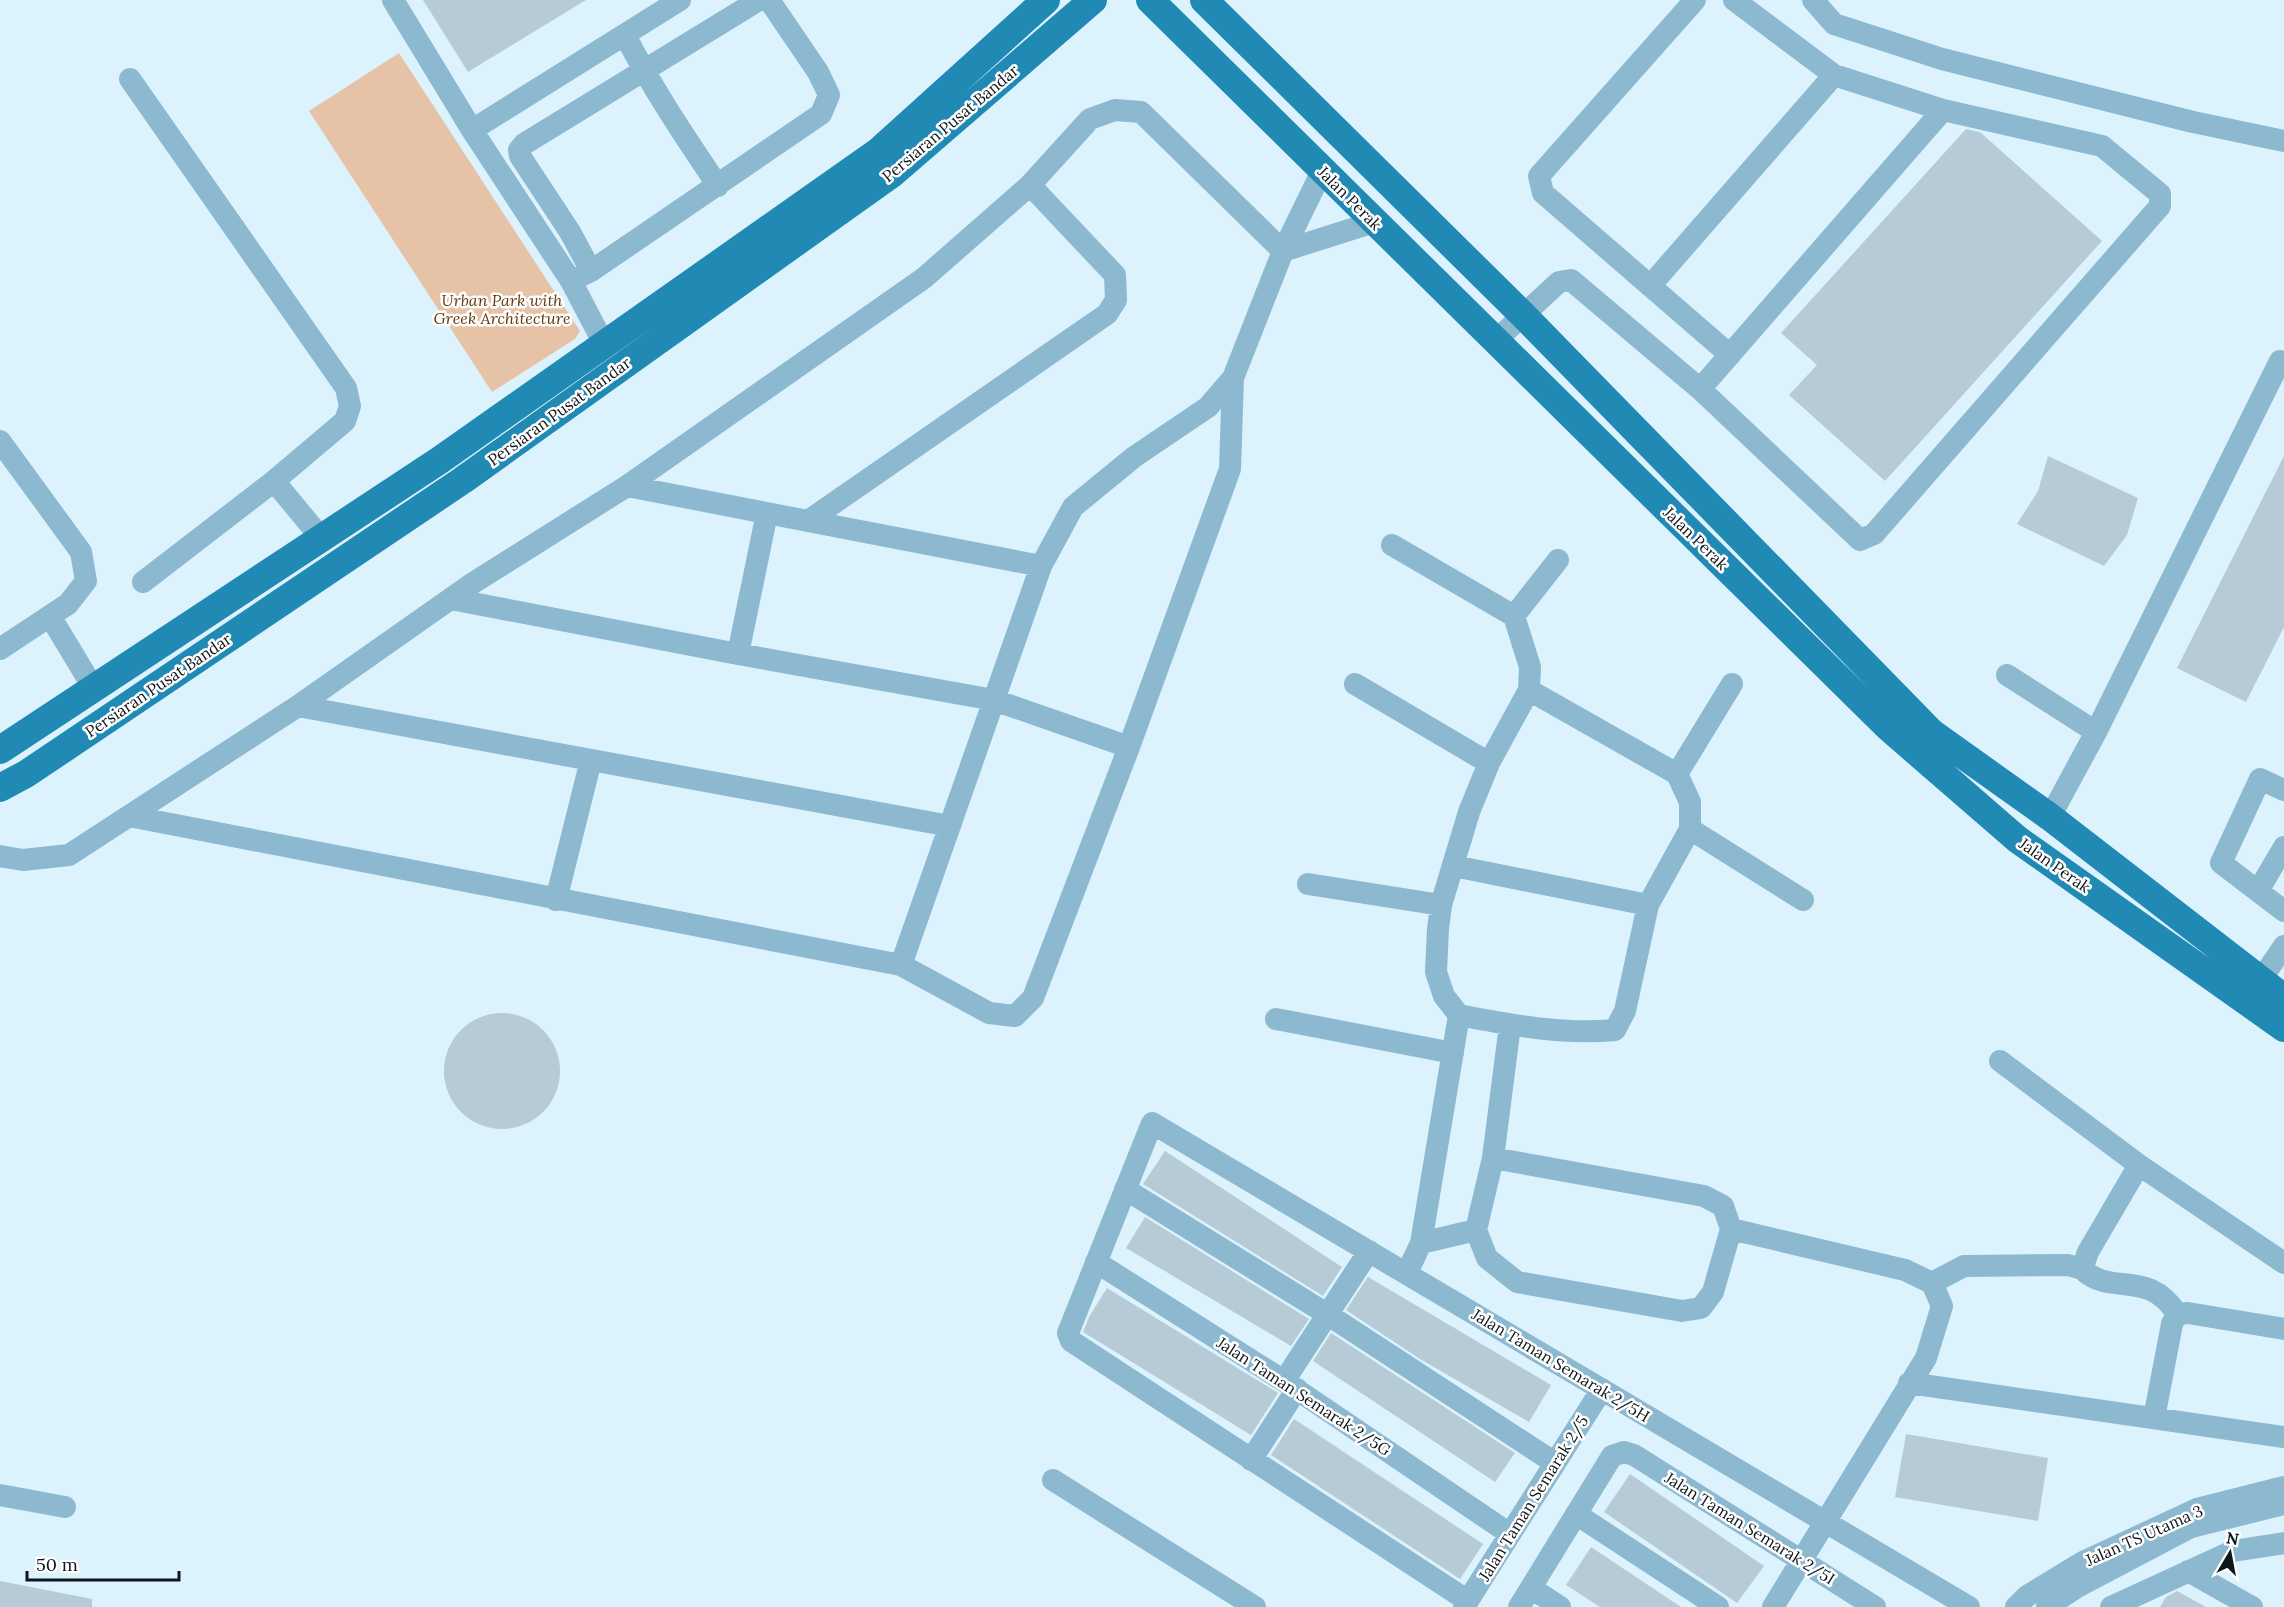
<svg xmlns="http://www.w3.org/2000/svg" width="2284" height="1607" font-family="Lora,serif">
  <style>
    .green { fill: #e6c3a6 }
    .building { fill: #b6cbd6 }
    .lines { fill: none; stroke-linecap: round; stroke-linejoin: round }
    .minor { stroke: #8cb9d0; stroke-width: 22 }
    .major { stroke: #208ab4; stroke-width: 28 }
    .labels { text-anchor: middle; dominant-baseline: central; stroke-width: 5; stroke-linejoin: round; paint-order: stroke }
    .street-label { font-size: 16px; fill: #0e161a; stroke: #fff }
    .park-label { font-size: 16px; font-style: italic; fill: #643a10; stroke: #fff }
  </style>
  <rect width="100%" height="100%" fill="#dcf2fd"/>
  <!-- green -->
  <path class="green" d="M 399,53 L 580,331 L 575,339 L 492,392 L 309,111 Z"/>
  <!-- building -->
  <path class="building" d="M 423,0 L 586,0 L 468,72 Z
    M 1966,129 L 1980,132 L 2102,241 L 1885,481 L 1789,395 L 1817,365 L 1781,333 Z
    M 2048,456 L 2138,498 L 2127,535 L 2104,566 L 2017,524 L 2038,491 Z
    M 2284,456 L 2284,627 L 2246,702 L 2177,668 Z
    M444 1071a58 58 0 1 1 116 0a58 58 0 1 1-116 0Z
    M 1165,1151 L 1342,1267 L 1323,1296 L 1143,1184 Z
    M 1145,1217 L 1309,1319 L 1291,1346 L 1126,1248 Z
    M 1368,1277 L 1551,1385 L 1529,1422 L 1420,1359 L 1346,1310 Z
    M 1107,1288 L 1278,1393 L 1251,1435 L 1083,1332 L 1089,1317 Z
    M 1331,1333 L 1515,1453 L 1495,1482 L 1313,1361 Z
    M 1294,1419 L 1483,1544 L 1460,1579 L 1271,1455 Z
    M 1906,1434 L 2048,1458 L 2038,1521 L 1895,1497 Z
    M 1630,1474 L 1764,1566 L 1737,1603 L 1604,1512 Z
    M 1591,1547 L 1681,1607 L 1600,1607 L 1566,1585 Z
    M 0,1581 L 92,1599 L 92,1607 L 0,1607 Z
    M 2177,1591 L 2206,1607 L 2160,1607 L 2166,1597 Z"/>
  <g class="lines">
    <!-- minor -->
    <path class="minor" d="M 393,0 L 472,130 L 571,281 L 604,344
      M 1695,0 L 1539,176 L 1543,193 L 1730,355
      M 1813,0 L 1834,24 L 1942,59 L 2193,122 L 2284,141
      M 625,35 C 652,88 685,137 718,186
      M 130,79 L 346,388 L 350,406 L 345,421 L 274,481 L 322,539
      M 472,130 L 680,0
      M 1283,251 L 1374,222
      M 591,271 L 570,232 L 520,156 L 519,150 L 524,144 L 759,0
      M 571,281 L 591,271 L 821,114 L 829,95 L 818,72 L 769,0
      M 1650,286 L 1834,75
      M 1495,341 L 1559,282 L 1571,280 L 1700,389 L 1943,110 L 1834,75 L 1734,0
      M 1700,389 L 1860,540 L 1874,534 L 2160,206 L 2160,194 L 2102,146 L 1943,110
      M 0,441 L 81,552 L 86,581 L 68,604 L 0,649
      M 627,486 L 1041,566
      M 808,521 L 1107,314 L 1116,300 L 1115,275 L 1030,185
      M 1392,545 L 1514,616 L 1530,667 L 1529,690 L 1489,763
      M 143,582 L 274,481
      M 451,599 L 738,654 L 994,700 L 1129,747
      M 50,616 L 94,689
      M 1514,616 L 1558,560
      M 738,654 L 767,513
      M 2007,675 L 2096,732 L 2050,817
      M 1355,684 L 1489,763 L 1469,812 L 1441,905 L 1438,929 L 1436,972 L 1444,996 L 1459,1015 C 1510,1025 1563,1035 1615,1030 L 1625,1011 L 1648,905 L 1690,829 L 1690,802 L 1677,774
      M 1529,690 L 1677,774 L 1732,684
      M 298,706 L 950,826
      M 2096,732 L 2280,361
      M 2284,790 L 2260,779 L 2221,863 L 2284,911
      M 129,816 L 901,965 L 1041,566 L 1073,507 L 1134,457 L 1208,407 L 1233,378 L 1283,251 L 1322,171
      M 1690,829 L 1803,900
      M 0,856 L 23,860 L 69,855 L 298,706 L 473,583 L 627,486 L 924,278 L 1030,185 L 1090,119 L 1115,110 L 1141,112 L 1283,251
      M 1454,866 L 1648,905
      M 1308,884 L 1441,905
      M 2258,891 L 2284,847
      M 556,900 L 591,760
      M 901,965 L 989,1013 L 1015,1016 L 1033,998 L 1129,747 L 1230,469 L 1233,378
      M 2260,981 L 2284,946
      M 1276,1019 L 1453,1053
      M 1510,1025 L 1493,1158 L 1704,1196 L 1723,1206 L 1731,1229 L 1905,1270 L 1932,1283 L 1942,1306 L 1926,1358 L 1773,1607
      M 2000,1061 L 2139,1165 L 2284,1263
      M 1493,1158 L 1476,1230 L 1487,1258 L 1517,1282 L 1682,1311 L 1701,1308 L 1713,1292 L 1731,1229
      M 2139,1165 L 2088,1252 L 2082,1269 C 2111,1297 2148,1268 2177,1314
      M 1125,1189 L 1327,1314 L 1555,1463
      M 1421,1243 L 1476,1230
      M 1096,1262 L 1284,1381 L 1510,1534
      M 1407,1273 L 1421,1243 L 1459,1015
      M 1932,1283 L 1964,1266 L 2068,1265 L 2082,1269
      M 2177,1314 L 2188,1313 L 2284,1329
      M 1284,1381 L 1369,1251
      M 1909,1383 L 2284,1437
      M 2154,1418 L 2172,1324 L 2177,1314
      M 1251,1460 L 1297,1389
      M 1053,1480 L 1255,1607
      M 0,1495 L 65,1507
      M 1576,1514 L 1718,1607
      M 2188,1571 L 2252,1607
      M 1531,1588 L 1560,1607
      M 1468,1601 L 1071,1341 L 1068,1333 L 1152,1123 L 1969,1607
      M 1464,1607 L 1602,1389
      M 1519,1607 L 1612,1456 L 1624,1452 L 1634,1455 L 1875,1607
      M 2016,1607 L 2027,1596 L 2083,1562 L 2197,1509 L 2284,1487
      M 2047,1607 L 2077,1587 L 2191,1527 L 2284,1504
      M 2111,1607 L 2233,1551 L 2284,1543"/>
    <!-- major -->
    <path class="major" d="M 1150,0 L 1889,728 L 2017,839 L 2284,1028
      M 1204,0 L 1523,315 L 1932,733 L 2050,817 L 2284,998
      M 0,750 L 440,460 L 879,151 L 1046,0
      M 0,788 L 26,774 L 463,480 L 893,173 L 1093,0"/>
  </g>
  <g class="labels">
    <!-- street labels -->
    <g class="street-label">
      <text transform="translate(950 123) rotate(-40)">Persiaran Pusat Bandar</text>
      <text transform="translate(1350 198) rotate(45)">Jalan Perak</text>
      <text transform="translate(559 411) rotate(-36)">Persiaran Pusat Bandar</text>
      <text transform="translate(1696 538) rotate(44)">Jalan Perak</text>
      <text transform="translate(158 685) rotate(-34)">Persiaran Pusat Bandar</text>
      <text transform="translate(2055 865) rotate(35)">Jalan Perak</text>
      <text transform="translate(1561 1365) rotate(31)">Jalan Taman Semarak 2/5H</text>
      <text transform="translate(1304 1396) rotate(33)">Jalan Taman Semarak 2/5G</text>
      <text transform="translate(1533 1498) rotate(-58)">Jalan Taman Semarak 2/5</text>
      <text transform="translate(1750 1528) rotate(32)">Jalan Taman Semarak 2/5I</text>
      <text transform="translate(2144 1535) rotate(-24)">Jalan TS Utama 3</text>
    </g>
    <!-- park labels -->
    <g class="park-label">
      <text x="502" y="300">Urban Park with<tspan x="502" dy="18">Greek Architecture</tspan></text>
    </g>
  </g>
  <!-- north arrow -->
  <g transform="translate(2230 1553) rotate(10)" stroke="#ffffff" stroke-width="4.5" paint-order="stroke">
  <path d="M0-4.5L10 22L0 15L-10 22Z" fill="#0e161a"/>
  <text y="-9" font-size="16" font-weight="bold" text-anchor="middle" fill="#0e161a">N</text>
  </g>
  <!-- scale -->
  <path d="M27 1571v9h152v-9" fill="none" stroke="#0e161a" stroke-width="3"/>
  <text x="36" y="1571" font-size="18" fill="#0e161a" stroke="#ffffff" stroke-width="4.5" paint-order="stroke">50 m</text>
</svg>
